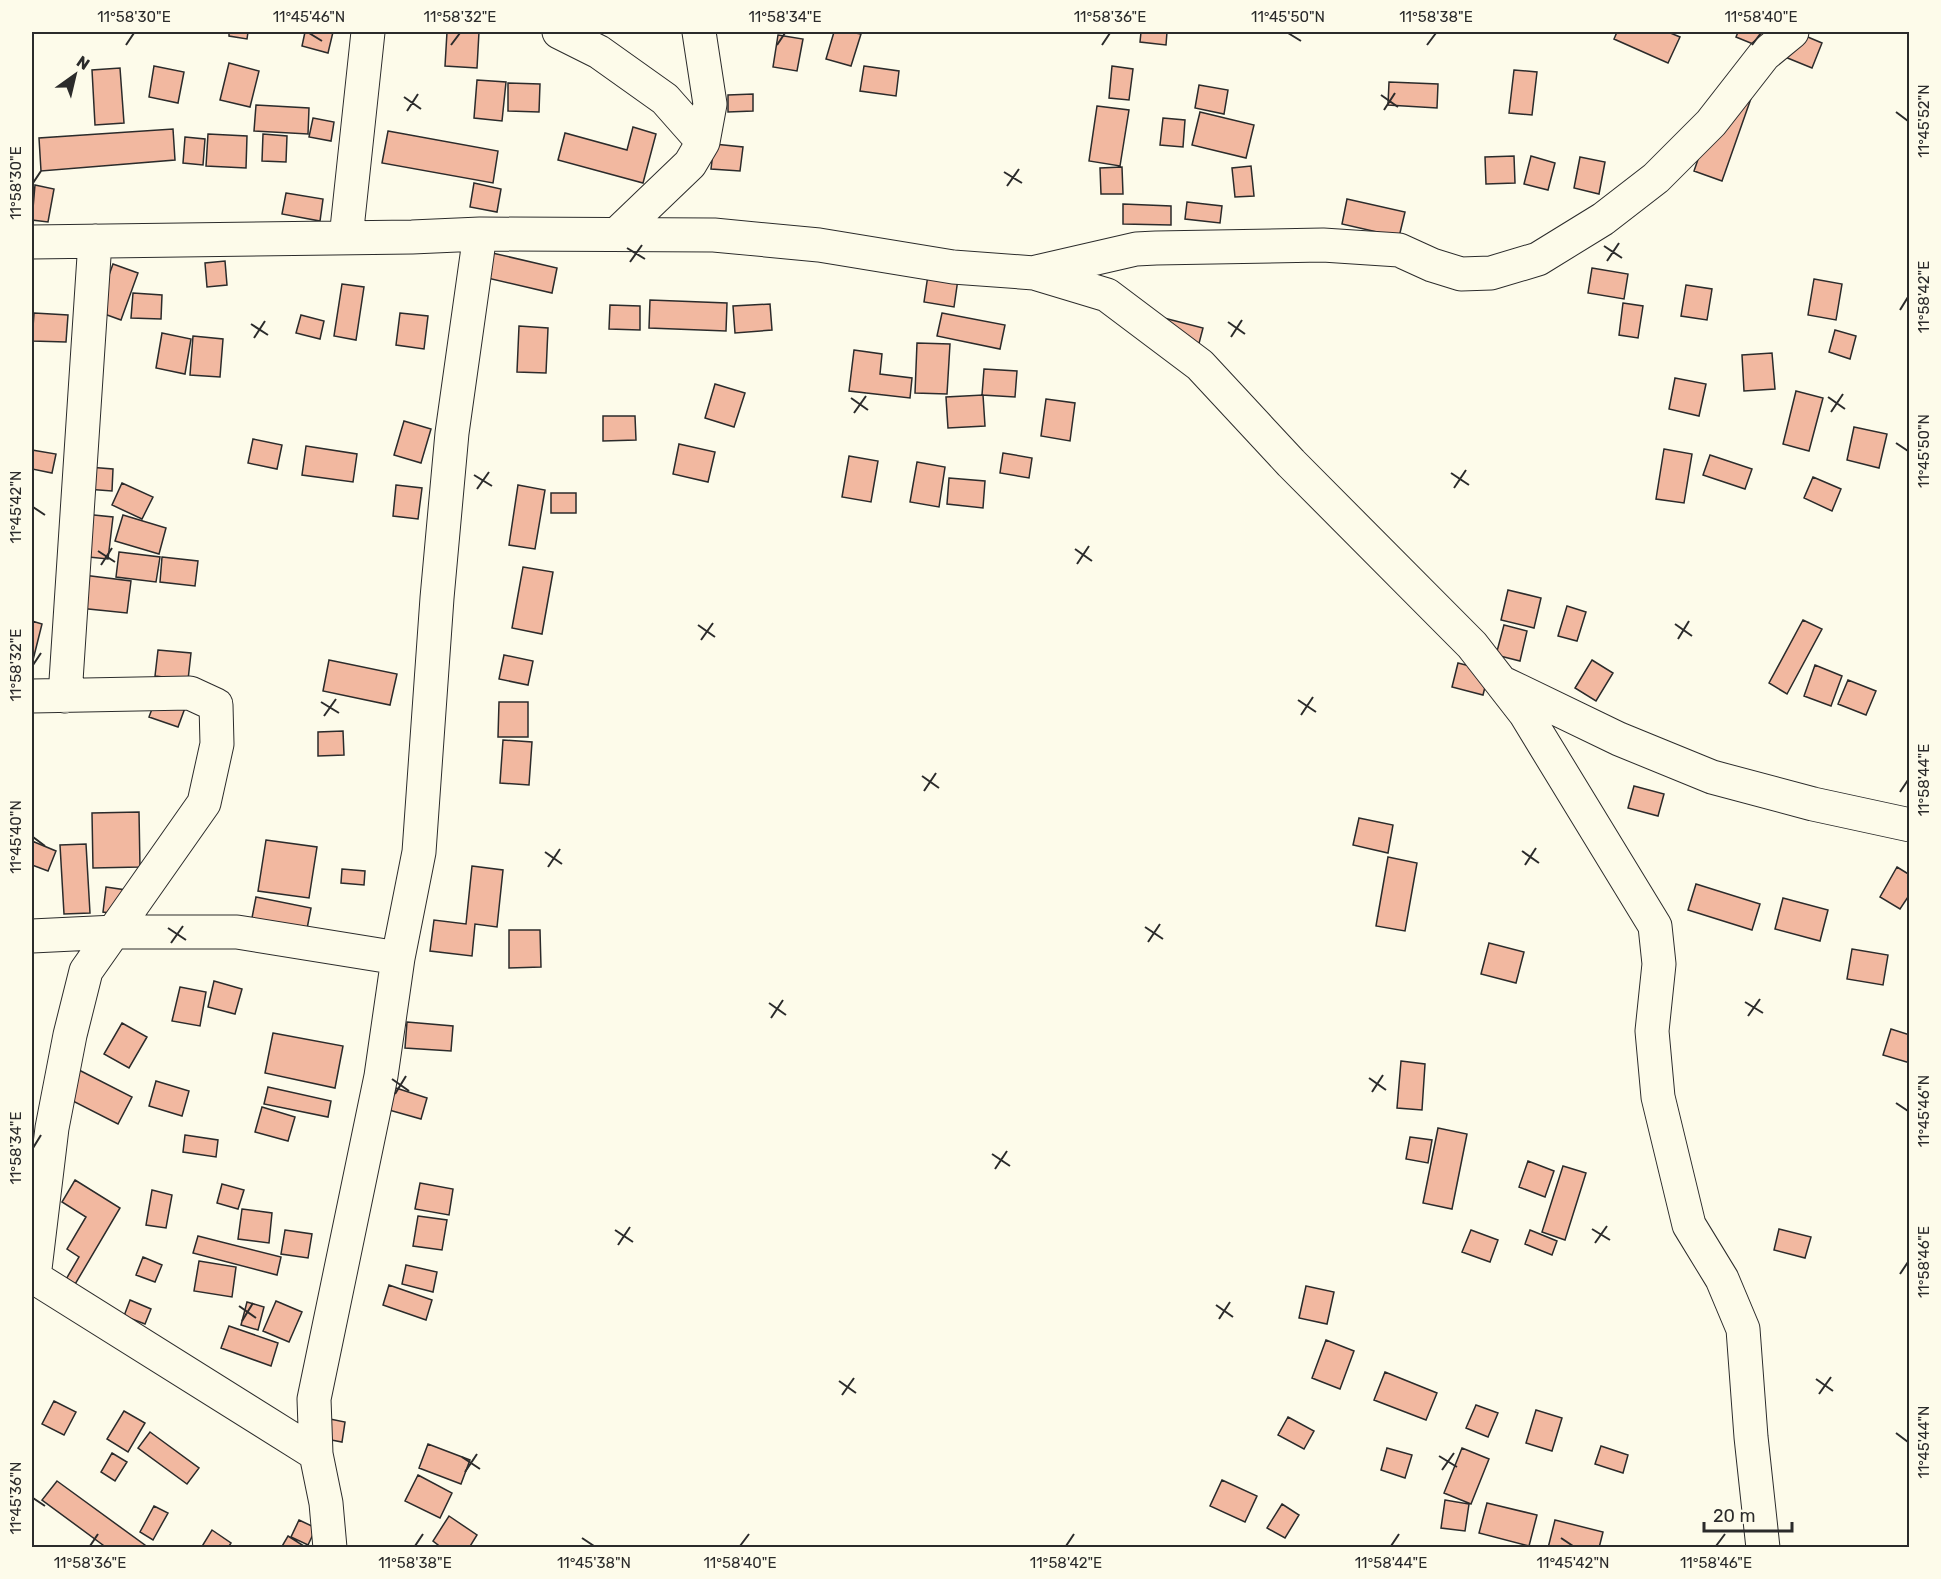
<svg xmlns="http://www.w3.org/2000/svg" width="1941" height="1579" font-family="Rubik,sans-serif">
  <style>
    .building { fill: #f2b8a0; stroke: #2b2b2b; stroke-width: 1.5 }
    .lines { fill: none; stroke-linecap: round; stroke-linejoin: round }
    .minor-casing { stroke: #2b2b2b; stroke-width: 35 }
    .minor { stroke: #fdfbea; stroke-width: 33 }
    .ticks { fill: none; stroke: #2b2b2b; stroke-width: 2 }
    .neatline { fill: none; stroke: #2b2b2b; stroke-width: 2 }
    .ticks-label { font-size: 15px; text-anchor: middle; fill: #2b2b2b }
  </style>
  <rect width="100%" height="100%" fill="#fdfbea"/>
  <!-- building -->
  <path class="building" d="M 229,32 L 248,32 L 247,39 L 229,36 Z
    M 305,32 L 333,32 L 328,53 L 302,46 Z
    M 447,32 L 479,32 L 477,68 L 445,66 Z
    M 834,32 L 850,32 L 861,34 L 851,66 L 826,59 Z
    M 1141,32 L 1167,32 L 1166,45 L 1140,42 Z
    M 1617,32 L 1668,32 L 1680,37 L 1668,63 L 1614,39 Z
    M 1738,32 L 1796,32 L 1822,43 L 1812,68 L 1736,37 Z
    M 778,35 L 803,39 L 797,71 L 773,67 Z
    M 229,63 L 259,71 L 250,107 L 220,100 Z
    M 154,66 L 184,72 L 178,103 L 149,97 Z
    M 864,66 L 899,71 L 896,96 L 860,91 Z
    M 1112,66 L 1133,69 L 1129,100 L 1109,98 Z
    M 120,68 L 124,123 L 95,125 L 92,70 Z
    M 1514,70 L 1537,72 L 1532,115 L 1509,113 Z
    M 1726,78 L 1755,87 L 1722,181 L 1694,171 Z
    M 477,80 L 506,82 L 502,121 L 474,118 Z
    M 1389,82 L 1438,84 L 1437,108 L 1388,105 Z
    M 508,83 L 540,84 L 539,112 L 508,111 Z
    M 1199,85 L 1228,90 L 1224,114 L 1195,108 Z
    M 753,94 L 753,111 L 728,112 L 728,95 Z
    M 256,105 L 309,108 L 308,134 L 254,131 Z
    M 1097,106 L 1129,110 L 1120,166 L 1089,161 Z
    M 1200,112 L 1254,125 L 1246,158 L 1192,145 Z
    M 313,118 L 334,122 L 331,141 L 309,137 Z
    M 1163,118 L 1185,120 L 1183,147 L 1160,145 Z
    M 633,127 L 656,134 L 643,183 L 558,160 L 565,133 L 627,150 Z
    M 173,129 L 175,160 L 41,171 L 39,138 Z
    M 388,131 L 498,151 L 493,183 L 382,163 Z
    M 208,134 L 247,136 L 246,168 L 206,166 Z
    M 263,134 L 287,136 L 286,162 L 262,161 Z
    M 185,137 L 205,139 L 203,165 L 183,163 Z
    M 714,144 L 743,147 L 740,171 L 711,169 Z
    M 1514,156 L 1515,183 L 1486,184 L 1485,157 Z
    M 1531,156 L 1555,163 L 1548,190 L 1524,184 Z
    M 1580,157 L 1605,162 L 1599,194 L 1574,188 Z
    M 1251,166 L 1254,196 L 1235,197 L 1232,168 Z
    M 1122,167 L 1123,194 L 1101,194 L 1100,168 Z
    M 474,183 L 501,189 L 497,212 L 470,207 Z
    M 35,185 L 54,189 L 48,222 L 32,220 Z
    M 286,193 L 323,199 L 320,221 L 282,214 Z
    M 1347,199 L 1405,212 L 1399,237 L 1342,224 Z
    M 1187,202 L 1222,206 L 1220,223 L 1185,219 Z
    M 1123,204 L 1171,206 L 1171,225 L 1123,224 Z
    M 488,252 L 557,268 L 552,293 L 483,277 Z
    M 225,261 L 227,285 L 207,287 L 205,263 Z
    M 113,264 L 138,273 L 121,320 L 96,311 Z
    M 1592,268 L 1628,274 L 1624,299 L 1588,293 Z
    M 928,275 L 958,279 L 954,307 L 924,302 Z
    M 1814,279 L 1842,284 L 1836,320 L 1808,315 Z
    M 342,284 L 364,287 L 356,340 L 334,336 Z
    M 1686,285 L 1712,289 L 1707,320 L 1681,316 Z
    M 133,293 L 162,295 L 161,319 L 131,318 Z
    M 650,300 L 727,303 L 726,331 L 649,328 Z
    M 1623,303 L 1643,306 L 1638,338 L 1619,335 Z
    M 770,304 L 772,330 L 735,333 L 733,306 Z
    M 610,305 L 640,306 L 640,330 L 609,329 Z
    M 34,313 L 68,315 L 66,342 L 32,341 Z
    M 400,313 L 428,316 L 424,349 L 396,345 Z
    M 942,313 L 1005,325 L 1000,349 L 937,336 Z
    M 301,315 L 324,321 L 320,339 L 296,333 Z
    M 1164,318 L 1203,328 L 1196,355 Z
    M 519,326 L 548,328 L 546,373 L 517,372 Z
    M 1835,330 L 1856,336 L 1850,359 L 1829,352 Z
    M 162,333 L 191,339 L 185,374 L 156,368 Z
    M 193,336 L 223,339 L 220,377 L 190,375 Z
    M 917,343 L 950,344 L 947,394 L 915,393 Z
    M 854,350 L 882,354 L 880,374 L 912,378 L 910,398 L 849,391 Z
    M 1772,353 L 1775,389 L 1744,391 L 1742,355 Z
    M 984,369 L 1017,371 L 1015,397 L 982,395 Z
    M 1675,378 L 1706,384 L 1699,416 L 1669,409 Z
    M 715,384 L 745,393 L 734,427 L 705,418 Z
    M 1796,391 L 1823,398 L 1809,451 L 1783,444 Z
    M 983,395 L 985,426 L 948,428 L 946,397 Z
    M 1046,399 L 1075,403 L 1070,441 L 1041,436 Z
    M 603,416 L 635,416 L 636,440 L 603,441 Z
    M 404,421 L 431,429 L 421,463 L 394,455 Z
    M 1854,427 L 1887,434 L 1879,468 L 1847,460 Z
    M 253,439 L 282,445 L 277,469 L 248,463 Z
    M 679,444 L 715,452 L 708,482 L 673,474 Z
    M 306,446 L 357,454 L 353,482 L 302,475 Z
    M 1664,449 L 1692,454 L 1684,503 L 1656,499 Z
    M 32,450 L 56,454 L 52,473 L 32,469 Z
    M 1003,453 L 1032,458 L 1029,478 L 1000,473 Z
    M 1710,455 L 1752,469 L 1745,489 L 1703,475 Z
    M 849,456 L 878,461 L 871,502 L 842,497 Z
    M 917,462 L 945,467 L 939,507 L 910,502 Z
    M 88,467 L 113,469 L 112,491 L 86,489 Z
    M 1813,477 L 1841,489 L 1832,511 L 1804,498 Z
    M 949,478 L 985,481 L 983,508 L 947,504 Z
    M 122,483 L 153,497 L 142,519 L 112,505 Z
    M 396,485 L 422,488 L 418,519 L 393,516 Z
    M 518,485 L 545,490 L 535,549 L 509,545 Z
    M 551,493 L 576,493 L 576,513 L 551,513 Z
    M 84,514 L 113,517 L 108,559 L 79,556 Z
    M 123,515 L 166,528 L 159,554 L 115,541 Z
    M 119,552 L 160,557 L 156,582 L 116,577 Z
    M 162,557 L 198,561 L 195,586 L 160,582 Z
    M 523,567 L 553,572 L 542,634 L 512,628 Z
    M 83,575 L 131,581 L 127,613 L 79,608 Z
    M 1508,590 L 1541,598 L 1534,628 L 1501,620 Z
    M 1567,606 L 1586,612 L 1577,641 L 1558,636 Z
    M 1803,620 L 1822,629 L 1787,694 L 1769,683 Z
    M 32,621 L 42,624 L 32,664 Z
    M 1504,625 L 1527,631 L 1520,661 L 1496,655 Z
    M 158,650 L 191,653 L 188,680 L 155,676 Z
    M 504,655 L 533,661 L 528,685 L 499,679 Z
    M 329,660 L 397,674 L 390,705 L 323,691 Z
    M 1592,660 L 1613,673 L 1596,701 L 1575,688 Z
    M 1458,663 L 1489,671 L 1483,695 L 1452,687 Z
    M 1815,665 L 1842,676 L 1831,706 L 1804,696 Z
    M 1848,680 L 1876,691 L 1866,715 L 1838,704 Z
    M 156,698 L 185,708 L 178,727 L 149,717 Z
    M 499,702 L 528,702 L 528,737 L 498,737 Z
    M 343,731 L 344,755 L 318,756 L 318,732 Z
    M 503,740 L 532,742 L 529,785 L 500,783 Z
    M 1634,786 L 1664,794 L 1658,816 L 1628,808 Z
    M 139,812 L 140,867 L 93,868 L 92,813 Z
    M 1359,818 L 1393,825 L 1388,853 L 1353,845 Z
    M 266,840 L 317,847 L 309,898 L 258,891 Z
    M 32,841 L 56,851 L 48,871 L 32,865 Z
    M 86,844 L 90,913 L 64,914 L 60,845 Z
    M 1388,857 L 1417,863 L 1405,931 L 1376,926 Z
    M 472,866 L 503,870 L 497,927 L 475,924 L 472,956 L 430,951 L 434,920 L 466,924 Z
    M 1897,867 L 1910,875 L 1910,894 L 1900,909 L 1880,897 Z
    M 342,869 L 365,871 L 364,885 L 341,883 Z
    M 1696,884 L 1760,904 L 1752,930 L 1688,910 Z
    M 106,887 L 126,890 L 123,915 L 103,912 Z
    M 256,897 L 311,908 L 306,934 L 251,923 Z
    M 1783,898 L 1828,910 L 1820,941 L 1775,929 Z
    M 509,930 L 540,930 L 541,967 L 509,968 Z
    M 1489,943 L 1524,952 L 1516,983 L 1481,974 Z
    M 1852,949 L 1888,955 L 1883,985 L 1847,979 Z
    M 214,981 L 242,989 L 235,1014 L 208,1007 Z
    M 180,987 L 206,992 L 200,1026 L 172,1021 Z
    M 407,1022 L 453,1026 L 451,1051 L 405,1048 Z
    M 122,1023 L 147,1037 L 129,1068 L 104,1054 Z
    M 1891,1029 L 1910,1035 L 1910,1063 L 1883,1055 Z
    M 273,1033 L 343,1046 L 335,1088 L 265,1073 Z
    M 1401,1061 L 1425,1064 L 1422,1110 L 1397,1108 Z
    M 77,1069 L 132,1097 L 118,1124 L 63,1096 Z
    M 156,1081 L 189,1091 L 182,1116 L 149,1106 Z
    M 268,1087 L 331,1101 L 328,1117 L 264,1104 Z
    M 396,1088 L 427,1098 L 421,1119 L 389,1110 Z
    M 262,1107 L 295,1117 L 288,1141 L 255,1132 Z
    M 1438,1128 L 1467,1134 L 1452,1209 L 1423,1203 Z
    M 185,1135 L 218,1140 L 216,1157 L 183,1152 Z
    M 1410,1137 L 1432,1140 L 1428,1163 L 1406,1159 Z
    M 1528,1161 L 1554,1171 L 1545,1197 L 1519,1187 Z
    M 1563,1166 L 1586,1173 L 1565,1240 L 1542,1232 Z
    M 75,1180 L 120,1208 L 74,1286 L 65,1281 L 79,1257 L 67,1249 L 86,1217 L 62,1202 Z
    M 420,1183 L 453,1189 L 449,1215 L 415,1209 Z
    M 222,1184 L 244,1190 L 238,1209 L 217,1203 Z
    M 152,1190 L 172,1195 L 166,1228 L 146,1225 Z
    M 242,1209 L 272,1213 L 269,1243 L 238,1239 Z
    M 418,1216 L 447,1220 L 442,1250 L 413,1246 Z
    M 1779,1229 L 1811,1237 L 1805,1258 L 1774,1250 Z
    M 285,1230 L 312,1234 L 308,1258 L 281,1254 Z
    M 1471,1230 L 1498,1240 L 1490,1262 L 1462,1252 Z
    M 1530,1230 L 1557,1241 L 1552,1255 L 1525,1244 Z
    M 198,1236 L 281,1257 L 277,1275 L 193,1253 Z
    M 143,1257 L 162,1265 L 155,1282 L 136,1275 Z
    M 199,1261 L 236,1267 L 232,1297 L 194,1291 Z
    M 406,1265 L 437,1272 L 433,1292 L 402,1284 Z
    M 389,1285 L 432,1300 L 426,1320 L 383,1305 Z
    M 1306,1286 L 1334,1292 L 1327,1324 L 1299,1318 Z
    M 130,1300 L 151,1309 L 145,1324 L 124,1316 Z
    M 276,1301 L 302,1312 L 289,1342 L 263,1331 Z
    M 247,1302 L 264,1307 L 258,1330 L 241,1325 Z
    M 229,1326 L 278,1343 L 271,1366 L 221,1348 Z
    M 1326,1340 L 1354,1351 L 1340,1389 L 1312,1378 Z
    M 1385,1372 L 1437,1393 L 1426,1420 L 1374,1400 Z
    M 54,1401 L 76,1412 L 64,1435 L 42,1424 Z
    M 1476,1405 L 1498,1413 L 1488,1437 L 1466,1428 Z
    M 1536,1410 L 1562,1418 L 1552,1451 L 1526,1443 Z
    M 124,1411 L 145,1423 L 128,1452 L 107,1439 Z
    M 1288,1417 L 1314,1431 L 1304,1449 L 1278,1435 Z
    M 330,1419 L 345,1422 L 342,1442 L 326,1439 Z
    M 150,1432 L 199,1468 L 187,1484 L 138,1448 Z
    M 428,1444 L 470,1460 L 461,1484 L 419,1468 Z
    M 1601,1446 L 1628,1455 L 1623,1473 L 1595,1464 Z
    M 1387,1448 L 1412,1455 L 1405,1478 L 1381,1470 Z
    M 1462,1448 L 1489,1459 L 1471,1504 L 1444,1493 Z
    M 112,1453 L 127,1462 L 115,1481 L 101,1472 Z
    M 418,1475 L 452,1493 L 440,1518 L 405,1501 Z
    M 1222,1480 L 1257,1496 L 1245,1522 L 1210,1506 Z
    M 57,1481 L 149,1548 L 107,1548 L 42,1500 Z
    M 1445,1500 L 1469,1504 L 1465,1531 L 1441,1528 Z
    M 1487,1503 L 1537,1515 L 1529,1546 L 1479,1533 Z
    M 1282,1504 L 1299,1515 L 1285,1538 L 1267,1528 Z
    M 154,1506 L 168,1513 L 153,1540 L 140,1532 Z
    M 449,1516 L 477,1535 L 469,1548 L 442,1548 L 433,1541 Z
    M 299,1520 L 316,1528 L 308,1545 L 291,1537 Z
    M 1555,1520 L 1603,1532 L 1599,1548 L 1548,1548 Z
    M 212,1530 L 231,1543 L 228,1548 L 201,1548 Z
    M 288,1536 L 307,1548 L 281,1548 Z"/>
  <g class="lines">
    <defs>
      <path id="minor" d="M 559,32 L 599,52 L 665,99 L 703,142
        M 617,234 L 690,164 L 703,142 L 710,104 L 699,32
        M 346,238 L 368,32
        M 32,242 L 412,237 L 480,234 L 714,235 L 819,245 L 953,267 L 1034,273 L 1107,295 L 1200,365 L 1291,463 L 1472,645 L 1525,713 L 1655,926 L 1659,964 L 1652,1031 L 1658,1097 L 1689,1225 L 1722,1279 L 1743,1329 L 1751,1437 L 1763,1548
        M 1036,272 L 1136,249 L 1156,248 L 1323,245 L 1399,250 L 1432,265 L 1461,274 L 1491,273 L 1538,259 L 1603,219 L 1656,178 L 1711,123 L 1764,55 L 1792,32
        M 1505,684 L 1619,739 L 1712,777 L 1813,804 L 1910,825
        M 32,696 L 190,693 L 216,705 L 217,744 L 204,803 L 86,971 L 70,1035 L 52,1128 L 34,1277
        M 65,696 L 95,241
        M 32,936 L 115,932 L 237,932 L 398,958
        M 32,1276 L 316,1454
        M 330,1548 L 326,1503 L 316,1454 L 314,1399 L 381,1076 L 398,958 L 419,852 L 437,598 L 452,433 L 480,234"/>
    </defs>
    <!-- minor casing -->
    <use href="#minor" class="minor-casing"/>
    <!-- minor -->
    <use href="#minor" class="minor"/>
  </g>
  <!-- ticks -->
  <path class="ticks" d="M 309,33 L 322,41M 1288,33 L 1301,41M 126,45 L 134,33M 451,45 L 460,33M 777,45 L 785,33M 1102,45 L 1110,33M 1427,45 L 1436,33M 1752,45 L 1761,33M 1381,95 L 1398,107M 404,97 L 421,109M 1384,110 L 1395,93M 407,111 L 418,94M 1896,112 L 1908,121M 1004,172 L 1022,183M 33,183 L 41,171M 1007,186 L 1019,169M 1604,246 L 1622,258M 627,248 L 645,259M 1607,261 L 1619,243M 630,262 L 642,245M 1900,310 L 1908,297M 1228,322 L 1245,334M 251,324 L 268,335M 1231,337 L 1242,320M 254,338 L 265,321M 1828,397 L 1845,409M 851,398 L 868,410M 1831,412 L 1843,394M 854,413 L 866,396M 1896,443 L 1908,451M 1451,473 L 1469,485M 474,475 L 492,486M 1454,488 L 1466,470M 477,489 L 489,472M 33,507 L 45,515M 1075,549 L 1092,561M 98,551 L 115,562M 1077,564 L 1089,546M 101,565 L 112,548M 1675,624 L 1692,636M 698,625 L 715,637M 1678,639 L 1689,621M 701,640 L 713,623M 33,665 L 41,653M 1298,700 L 1316,712M 321,702 L 339,713M 1301,715 L 1313,697M 324,716 L 336,699M 922,776 L 939,788M 924,791 L 936,773M 1900,792 L 1908,780M 33,837 L 45,846M 1522,851 L 1539,863M 545,852 L 562,864M 1525,865 L 1536,848M 548,867 L 560,849M 1145,927 L 1163,939M 168,928 L 186,940M 1148,942 L 1160,924M 171,943 L 183,926M 1745,1002 L 1763,1013M 769,1003 L 786,1015M 1748,1016 L 1760,999M 771,1018 L 783,1000M 1369,1078 L 1386,1090M 392,1079 L 409,1091M 1372,1092 L 1383,1075M 395,1094 L 406,1076M 1896,1103 L 1908,1111M 33,1148 L 41,1135M 992,1154 L 1010,1166M 995,1169 L 1007,1151M 1592,1229 L 1610,1240M 615,1230 L 633,1242M 1595,1243 L 1607,1226M 618,1245 L 630,1227M 1900,1274 L 1908,1262M 1216,1305 L 1233,1317M 239,1306 L 256,1318M 1219,1319 L 1230,1302M 242,1321 L 253,1303M 1816,1379 L 1833,1391M 839,1381 L 856,1393M 1819,1394 L 1831,1377M 842,1395 L 854,1378M 1896,1433 L 1908,1442M 1439,1456 L 1457,1467M 462,1457 L 480,1469M 1442,1470 L 1454,1453M 465,1472 L 477,1454M 33,1498 L 45,1506M 582,1538 L 594,1546M 1561,1538 L 1573,1546M 90,1546 L 98,1534M 415,1546 L 423,1534M 740,1546 L 749,1534M 1066,1546 L 1074,1534M 1391,1546 L 1399,1534M 1716,1546 L 1725,1534"/>
  <!-- border -->
  <rect width="1941" height="1579" fill="none" stroke="#fdfbea" stroke-width="66"/>
  <!-- north arrow -->
  <g transform="translate(75 75) rotate(34)" stroke="#fdfbea" stroke-width="4.5" paint-order="stroke">
  <path d="M0-4.5L10 22L0 15L-10 22Z" fill="#2b2b2b"/>
  <text y="-9" font-size="16" font-weight="bold" text-anchor="middle" fill="#2b2b2b">N</text>
  </g>
  <!-- scale -->
  <path d="M1704 1522v9h88v-9" fill="none" stroke="#2b2b2b" stroke-width="3"/>
  <text x="1713" y="1522" font-size="18" fill="#2b2b2b" stroke="#fdfbea" stroke-width="4.5" paint-order="stroke">20 m</text>
  <rect x="33" y="33" width="1875" height="1513" class="neatline"/>
  <g class="ticks-label">
    <text x="134" y="22">11°58'30"E</text>
    <text x="309" y="22">11°45'46"N</text>
    <text x="460" y="22">11°58'32"E</text>
    <text x="785" y="22">11°58'34"E</text>
    <text x="1110" y="22">11°58'36"E</text>
    <text x="1288" y="22">11°45'50"N</text>
    <text x="1436" y="22">11°58'38"E</text>
    <text x="1761" y="22">11°58'40"E</text>
    <text transform="translate(1924 121) rotate(-90)" y="5">11°45'52"N</text>
    <text transform="translate(16 183) rotate(-90)" y="5">11°58'30"E</text>
    <text transform="translate(1924 297) rotate(-90)" y="5">11°58'42"E</text>
    <text transform="translate(1924 451) rotate(-90)" y="5">11°45'50"N</text>
    <text transform="translate(16 507) rotate(-90)" y="5">11°45'42"N</text>
    <text transform="translate(16 665) rotate(-90)" y="5">11°58'32"E</text>
    <text transform="translate(1924 780) rotate(-90)" y="5">11°58'44"E</text>
    <text transform="translate(16 837) rotate(-90)" y="5">11°45'40"N</text>
    <text transform="translate(1924 1111) rotate(-90)" y="5">11°45'46"N</text>
    <text transform="translate(16 1148) rotate(-90)" y="5">11°58'34"E</text>
    <text transform="translate(1924 1262) rotate(-90)" y="5">11°58'46"E</text>
    <text transform="translate(1924 1442) rotate(-90)" y="5">11°45'44"N</text>
    <text transform="translate(16 1498) rotate(-90)" y="5">11°45'36"N</text>
    <text x="90" y="1568">11°58'36"E</text>
    <text x="415" y="1568">11°58'38"E</text>
    <text x="594" y="1568">11°45'38"N</text>
    <text x="740" y="1568">11°58'40"E</text>
    <text x="1066" y="1568">11°58'42"E</text>
    <text x="1391" y="1568">11°58'44"E</text>
    <text x="1573" y="1568">11°45'42"N</text>
    <text x="1716" y="1568">11°58'46"E</text>
  </g>
</svg>
